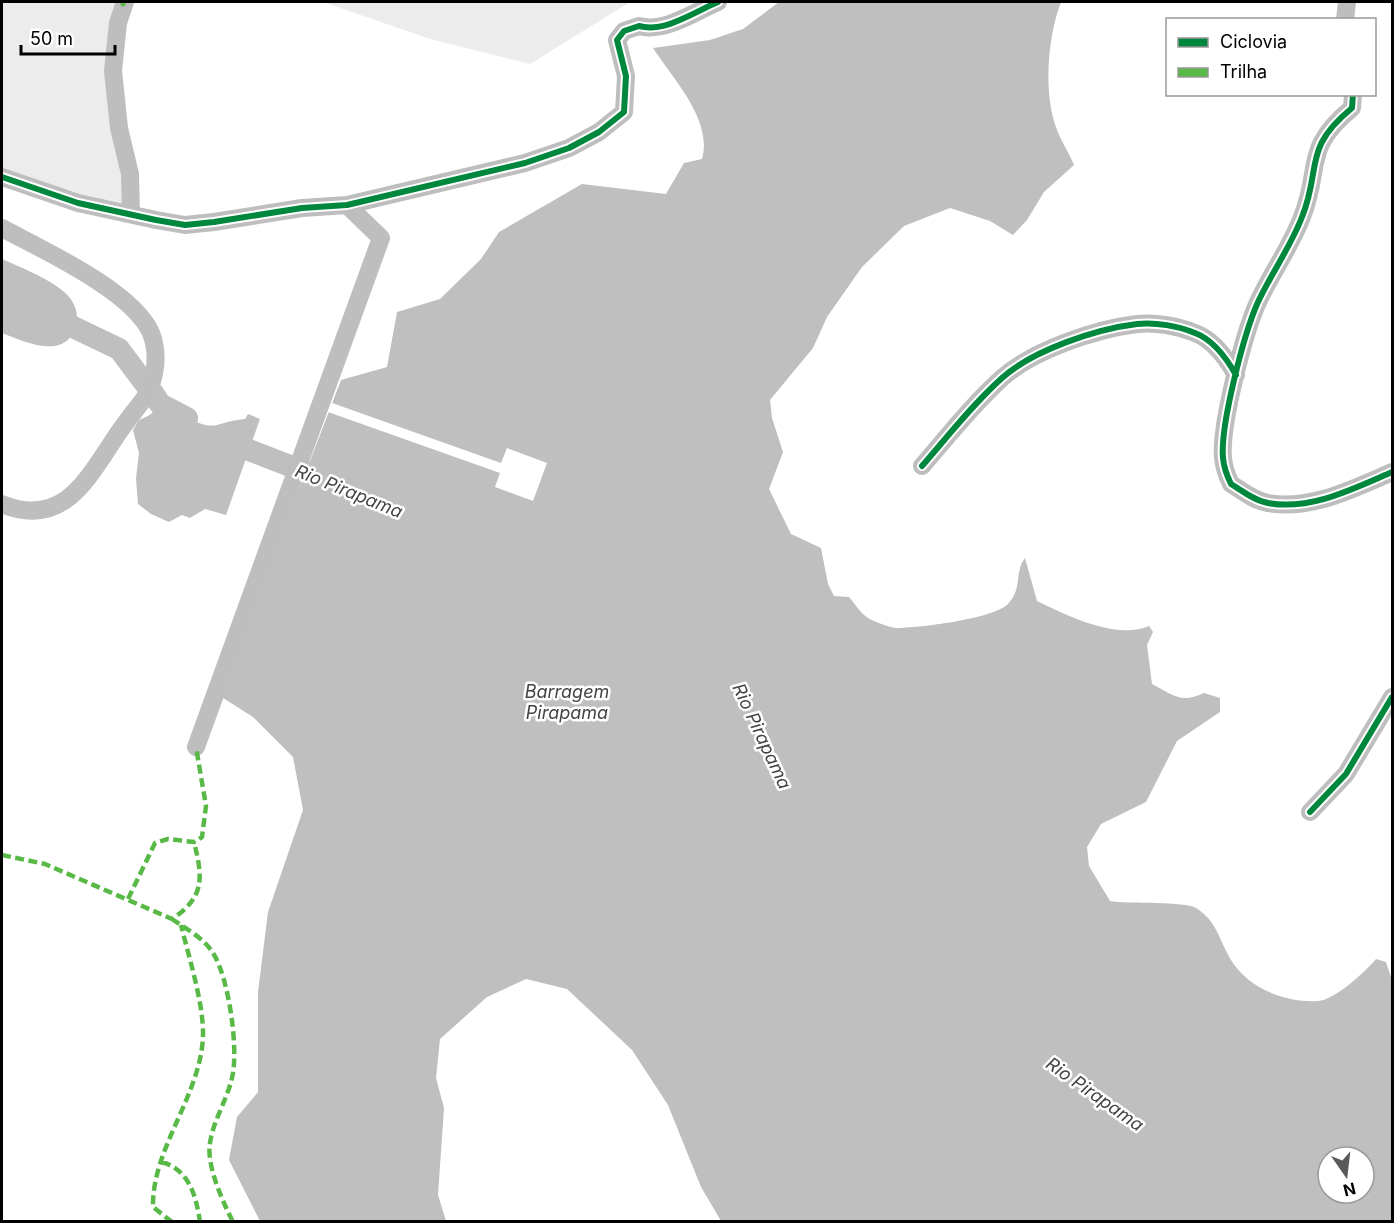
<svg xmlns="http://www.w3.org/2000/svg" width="1394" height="1223" font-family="Inter,sans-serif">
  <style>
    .green { fill: #ececec }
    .water { fill: #bfbfbf; fill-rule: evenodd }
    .pier { fill: #fff }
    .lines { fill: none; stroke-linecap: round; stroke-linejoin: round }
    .river { stroke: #bfbfbf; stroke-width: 22 }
    .minor { stroke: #bebebe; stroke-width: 18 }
    .quiet { stroke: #58b947; stroke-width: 4.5; stroke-dasharray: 9 4.5; stroke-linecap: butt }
    .cycleway-casing { stroke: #fff; stroke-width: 10 }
    .cycleway { stroke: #00873e; stroke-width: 6 }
    .labels { text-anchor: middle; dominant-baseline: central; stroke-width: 5; stroke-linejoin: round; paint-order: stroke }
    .water-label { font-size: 18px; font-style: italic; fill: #444; stroke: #fff }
  </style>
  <rect width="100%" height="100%" fill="#fff"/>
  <!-- green -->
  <path class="green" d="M 2,2 L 121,2 L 117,24 L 129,212 L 2,174 Z
    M 323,2 L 630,2 L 530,64 L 430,39 Z"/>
  <!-- water -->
  <path class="water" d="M 779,2 L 1061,2 C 1048,35 1043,92 1056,127 C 1060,140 1069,152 1074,165 L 1044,192 L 1027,220 L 1013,235 L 990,221 L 950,208 L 904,226 L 862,267 L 827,317 L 813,348 L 770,400 L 772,418 L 783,452 L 769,489 L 791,534 L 821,548 L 828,584 L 834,596 L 849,597 C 858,607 861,616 874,621 C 881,624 889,627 896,628 C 918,628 993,619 1008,604 C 1023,588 1014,572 1025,558 L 1037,601 C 1068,616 1116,640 1149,626 L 1153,632 L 1147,645 L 1152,684 C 1173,695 1181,704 1204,693 L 1220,698 L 1220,712 L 1177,741 L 1146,802 L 1101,824 L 1087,847 L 1089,866 L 1110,901 C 1129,904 1185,901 1196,908 C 1217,921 1219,940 1231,960 C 1248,988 1285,1003 1318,1001 C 1335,1000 1366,971 1376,959 L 1386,962 L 1392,980 L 1392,1221 L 721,1221 L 701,1187 L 668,1105 L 632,1050 L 567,989 L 526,979 L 487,997 L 440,1039 L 436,1078 L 444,1108 L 438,1195 L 446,1221 L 260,1221 L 229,1160 L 237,1117 L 258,1092 L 258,992 L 268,912 L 303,810 L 293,757 L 253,717 L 220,696 L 341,380 L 387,367 L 397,312 L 440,299 L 481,259 L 499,232 L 582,184 L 666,194 L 684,163 L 702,159 C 713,120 673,79 653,48 L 710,40 L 743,29 ZM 1328,1157 L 1364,1157 L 1364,1193 L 1328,1193 Z
    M 2,259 C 20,267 58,282 70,298 C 77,308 79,317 75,328 C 64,361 23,341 2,333 Z
    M 166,402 C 178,412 201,429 217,425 C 227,422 234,420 245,419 L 248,414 L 260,419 L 226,515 L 205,509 L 190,518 L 182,515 L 169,522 L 151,514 L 138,504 L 136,478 L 139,453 L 133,430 L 139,420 L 148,416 Z"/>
  <!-- pier -->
  <path class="pier" d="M 332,403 L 501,463 L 507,448 L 547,463 L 533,501 L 495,487 L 500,473 L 328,412 Z"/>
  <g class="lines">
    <!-- river -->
    <path class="river" d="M 2,293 L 119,349 L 146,385
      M 153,393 L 160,404 L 187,418
      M 222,436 L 249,450 L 316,476"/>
    <!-- minor -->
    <path class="minor" d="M 125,2 L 118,23 L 113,71 L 119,128 L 130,174 L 131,214
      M 1345,20 L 1347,2
      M 1353,94 L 1352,108 C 1302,149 1322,167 1302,217 C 1291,246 1271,274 1258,302 C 1244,333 1220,426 1223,458 C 1224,468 1227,476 1231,484 C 1242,491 1255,501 1268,503 C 1310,511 1355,488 1392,472
      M 2,177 L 78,203 L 156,220 L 185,225 L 214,222 L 302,208 L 347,205 L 525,163 L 569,148 L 599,132 L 624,112 L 626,76 L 617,40 L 624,31 L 639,26 C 665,33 694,12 718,2
      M 2,228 C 41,249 133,291 151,333 C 159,354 156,377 146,396 C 135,411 123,425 113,441 C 85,483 61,528 2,504
      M 922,466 C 948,436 973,404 1002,378 C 1033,350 1096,329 1137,324 C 1156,322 1178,326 1195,333 C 1214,340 1227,359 1236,375
      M 196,747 L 381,238 L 347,205
      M 1310,812 L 1346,774 L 1392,697"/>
    <!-- quiet -->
    <path class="quiet" d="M 122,2 L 124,6
      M 2,855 L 45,864 L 172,919 C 205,897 203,878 194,842
      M 128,899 L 155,843 L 168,839 L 194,842 L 202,837 L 206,806 L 196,747
      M 172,919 C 186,929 204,938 213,953 C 229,978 239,1050 232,1078 C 227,1100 213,1121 210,1143 C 206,1165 223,1202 233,1222
      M 162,1162 C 189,1170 196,1195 200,1222
      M 172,1222 L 153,1207 C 152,1148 200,1097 203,1037 C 204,1004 189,958 181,925"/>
    <defs>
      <path id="cycleway" d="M 1353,94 L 1352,108 C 1302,149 1322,167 1302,217 C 1291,246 1271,274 1258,302 C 1244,333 1220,426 1223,458 C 1224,468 1227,476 1231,484 C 1242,491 1255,501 1268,503 C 1310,511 1355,488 1392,472
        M 2,177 L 78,203 L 156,220 L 185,225 L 214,222 L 302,208 L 347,205 L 525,163 L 569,148 L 599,132 L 624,112 L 626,76 L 617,40 L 624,31 L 639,26 C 665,33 694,12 718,2
        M 922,466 C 948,436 973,404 1002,378 C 1033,350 1096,329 1137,324 C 1156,322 1178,326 1195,333 C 1214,340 1227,359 1236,375
        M 1310,812 L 1346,774 L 1392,697"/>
    </defs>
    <!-- cycleway casing -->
    <use href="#cycleway" class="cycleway-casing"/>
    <!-- cycleway -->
    <use href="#cycleway" class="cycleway"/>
  </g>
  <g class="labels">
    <!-- water labels -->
    <g class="water-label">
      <text transform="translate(349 491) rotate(22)">Rio Pirapama</text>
      <text x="567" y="691">Barragem<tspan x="567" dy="21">Pirapama</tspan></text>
      <text transform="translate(762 736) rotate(65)">Rio Pirapama</text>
      <text transform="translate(1095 1094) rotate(35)">Rio Pirapama</text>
    </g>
  </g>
  <!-- border -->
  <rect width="1394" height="1223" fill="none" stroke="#000000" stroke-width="6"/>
  <!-- legend -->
  <rect x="1166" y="18" width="210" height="78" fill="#ffffff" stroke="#999999" stroke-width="1.5"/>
  <rect x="1178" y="38" width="30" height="9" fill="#00873e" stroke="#999999" stroke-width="1.5"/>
  <text x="1220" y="48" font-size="18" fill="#000000">Ciclovia</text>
  <rect x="1178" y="68" width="30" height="9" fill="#58b947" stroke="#999999" stroke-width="1.5"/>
  <text x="1220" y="78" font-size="18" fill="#000000">Trilha</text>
  <!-- north arrow -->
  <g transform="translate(1346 1175) rotate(166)"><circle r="28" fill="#ffffff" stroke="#999999" stroke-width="1.5"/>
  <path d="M0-4.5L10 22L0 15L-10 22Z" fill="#595959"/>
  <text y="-9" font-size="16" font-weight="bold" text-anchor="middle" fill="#000000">N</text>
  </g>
  <!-- scale -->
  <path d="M21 45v9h94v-9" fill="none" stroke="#000000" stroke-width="3"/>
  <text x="30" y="45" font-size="18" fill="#000000" stroke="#ffffff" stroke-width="4.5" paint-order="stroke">50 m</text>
</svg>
